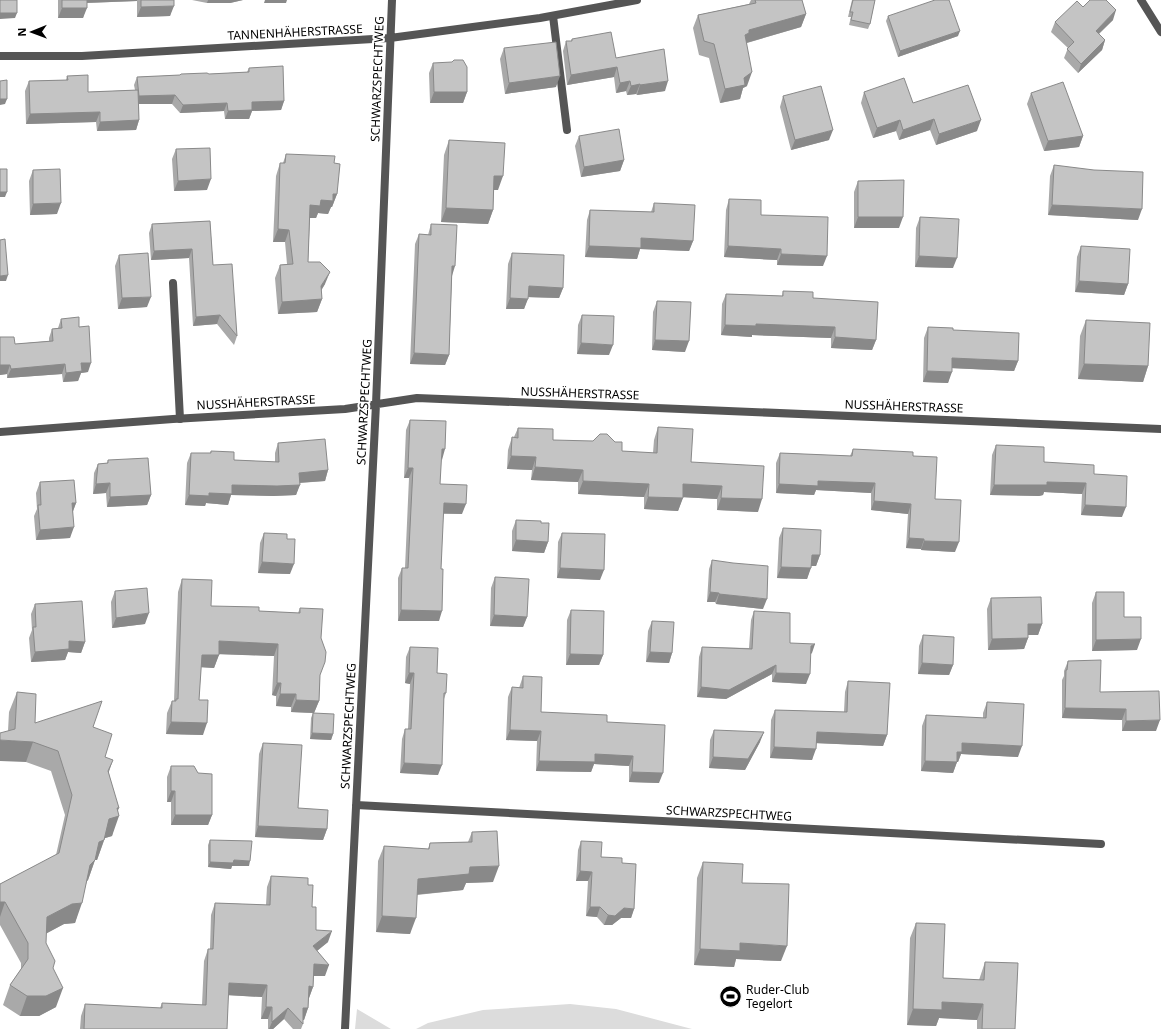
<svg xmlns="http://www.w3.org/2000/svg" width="1161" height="1029" font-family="'Noto Sans',sans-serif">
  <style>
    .green { fill: #dcdcdc }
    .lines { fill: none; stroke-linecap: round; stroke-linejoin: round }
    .service { stroke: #555; stroke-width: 8 }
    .minor { stroke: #555; stroke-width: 8 }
    .wall { fill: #a9a9a9 }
    .shaded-wall { fill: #898989 }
    .building { fill: #c4c4c4; stroke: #898989 }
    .labels { text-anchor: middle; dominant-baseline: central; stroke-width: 4; stroke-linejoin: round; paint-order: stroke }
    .street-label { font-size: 12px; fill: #000; stroke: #fff }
    .poi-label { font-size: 12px; fill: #000; stroke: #fff; text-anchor: start }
  </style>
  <rect width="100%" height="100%" fill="#fff"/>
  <!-- green -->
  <path class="green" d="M 570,1004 L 616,1009 L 692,1029 L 416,1029 L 428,1023 L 483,1010 Z
    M 357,1009 L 391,1029 L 355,1029 Z"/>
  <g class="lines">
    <!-- service -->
    <path class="service" d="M 553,16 L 567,130
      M 173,283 L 180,419"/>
    <!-- minor -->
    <path class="minor" d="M 1141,0 L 1161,32
      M 0,56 L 82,56 L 390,38 L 540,18 L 637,0
      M 0,432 L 173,419 L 345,409 L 417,398 L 1161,429
      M 356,805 L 1101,844
      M 345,1029 L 376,404 L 392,0"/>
  </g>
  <!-- wall -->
  <path class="wall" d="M 58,0 L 174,0 L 170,16 L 137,17 L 137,1 L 87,3 L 83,18 L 58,18 Z
    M 192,0 L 243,0 L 230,3 L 207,3 Z
    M 751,0 L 802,0 L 806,14 L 801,27 L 747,43 L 747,86 L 743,88 L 740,99 L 720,103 L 709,58 L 699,55 L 693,28 L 698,15 L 749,4 Z
    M 852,0 L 875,0 L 870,24 L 868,29 L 849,25 L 851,17 L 848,17 Z
    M 1083,7 L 1113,20 L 1099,34 L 1105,40 L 1102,50 L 1078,73 L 1064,58 L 1068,48 L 1051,32 L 1055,22 Z
    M 888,16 L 958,36 L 898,57 L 886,21 Z
    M 572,39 L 616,58 L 665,91 L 637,95 L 636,94 L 627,95 L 626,91 L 616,93 L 614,77 L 567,85 L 563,51 L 566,41 L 571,41 Z
    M 504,48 L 556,87 L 505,94 L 500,59 Z
    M 433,63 L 467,92 L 463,103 L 430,103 L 429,73 Z
    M 249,68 L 284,101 L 281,110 L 252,111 L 249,119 L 225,119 L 224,111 L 180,113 L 172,104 L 139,104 L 139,120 L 136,130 L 97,131 L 96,122 L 26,124 L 25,91 L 29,81 L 66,80 L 67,76 L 88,92 L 135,90 L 134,85 L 137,77 L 209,74 L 247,72 Z
    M 864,92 L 913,103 L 977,131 L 936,145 L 930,130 L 899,140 L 896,131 L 873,138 L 861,103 Z
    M 1031,93 L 1083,136 L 1079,147 L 1044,151 L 1027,104 Z
    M 783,96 L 829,140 L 791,150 L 780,107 Z
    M 579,136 L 624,160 L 620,171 L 581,177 L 575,146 Z
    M 449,140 L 498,190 L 494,190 L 493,210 L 488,224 L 441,222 L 444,155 Z
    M 176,149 L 207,190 L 174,191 L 172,159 Z
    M 286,154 L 334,163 L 337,194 L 332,207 L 331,207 L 328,214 L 318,213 L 316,218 L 310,218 L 308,262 L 325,284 L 321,291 L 322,299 L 317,312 L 278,314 L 275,278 L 280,265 L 287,264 L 285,242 L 273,242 L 276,176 L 280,163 L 283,163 Z
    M 1054,165 L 1138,220 L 1048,215 L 1050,176 Z
    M 33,170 L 57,214 L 30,215 L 29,181 Z
    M 858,181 L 899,228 L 854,228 L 854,192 Z
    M 729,199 L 761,215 L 823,266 L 777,265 L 777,260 L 724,257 L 726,210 Z
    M 654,203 L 693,241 L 689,251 L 640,249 L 637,259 L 585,257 L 587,220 L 590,210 L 651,212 Z
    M 920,217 L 953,268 L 915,267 L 916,228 Z
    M 210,221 L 213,265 L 237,336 L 234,345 L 217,324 L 193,326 L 189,258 L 151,260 L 149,233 L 152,224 Z
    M 431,224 L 452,276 L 449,355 L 445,365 L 410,364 L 415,244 L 419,234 L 428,235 Z
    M 1081,246 L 1128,284 L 1124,295 L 1075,292 L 1077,257 Z
    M 512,253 L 563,288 L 559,298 L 528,297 L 524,309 L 506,309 L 508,264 Z
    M 119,255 L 147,307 L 118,309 L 115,266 Z
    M 783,291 L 813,298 L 876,340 L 872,350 L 831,348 L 831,338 L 752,335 L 752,337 L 721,335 L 722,304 L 726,294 L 782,296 Z
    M 657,301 L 685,352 L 652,350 L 653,312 Z
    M 582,315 L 609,355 L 577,354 L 578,325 Z
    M 61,319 L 79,327 L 88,372 L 81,373 L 78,381 L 63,382 L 62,374 L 7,378 L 7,374 L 0,375 L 0,337 L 15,344 L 49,341 L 49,338 L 52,329 L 58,328 Z
    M 1086,320 L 1148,366 L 1143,382 L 1078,379 L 1080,336 Z
    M 928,327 L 953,330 L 1018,361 L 1014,371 L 952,368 L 948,383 L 923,382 L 924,338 Z
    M 410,420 L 441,460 L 440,484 L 462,514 L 443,514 L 439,621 L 398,621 L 398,578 L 402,568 L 405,568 L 409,478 L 404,478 L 406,430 Z
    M 658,427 L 691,462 L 758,512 L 717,510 L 717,499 L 683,497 L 678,511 L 644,509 L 644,497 L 578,494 L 578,482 L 531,480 L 532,470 L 507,469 L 508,450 L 512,437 L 514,437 L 518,428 L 553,440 L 622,451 L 653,453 L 654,440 Z
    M 278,443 L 328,470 L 325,481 L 300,483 L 296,495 L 273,496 L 231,495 L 228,505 L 206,503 L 205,506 L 185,505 L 187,463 L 191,453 L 210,453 L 211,451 L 234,460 L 275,462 L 275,453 Z
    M 996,445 L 1044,462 L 1094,474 L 1122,517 L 1081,515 L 1082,494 L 1044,492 L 1043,495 L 1039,496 L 990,495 L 992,455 Z
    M 853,449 L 913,456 L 935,499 L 955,552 L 921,550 L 921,549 L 906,548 L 908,514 L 871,510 L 871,493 L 816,490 L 814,495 L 776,493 L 776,463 L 780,453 L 850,456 Z
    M 108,460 L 151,495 L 147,505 L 107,507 L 106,493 L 93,494 L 94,473 L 98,464 L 107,463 Z
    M 40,482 L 76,503 L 73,511 L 70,538 L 36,540 L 34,516 L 37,509 L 36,493 Z
    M 516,520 L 541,523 L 548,542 L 544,553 L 512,551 L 512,531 Z
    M 783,528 L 820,555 L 816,566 L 811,566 L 807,579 L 777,578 L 779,538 Z
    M 264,533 L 287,539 L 290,574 L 258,573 L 260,543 Z
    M 562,533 L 600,580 L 557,578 L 558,542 Z
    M 712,560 L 763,609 L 716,604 L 715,602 L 707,602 L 709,569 Z
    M 495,577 L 527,617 L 523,627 L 490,626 L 491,588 Z
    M 182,579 L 211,606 L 259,611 L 298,613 L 300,608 L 320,676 L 319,701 L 314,713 L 333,734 L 331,740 L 310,739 L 311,718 L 313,713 L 291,712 L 291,707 L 276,706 L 276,696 L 272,695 L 274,656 L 219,654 L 214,668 L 201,667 L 199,700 L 203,735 L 166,734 L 167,713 L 172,701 L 174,701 L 178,592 Z
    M 115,591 L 145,624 L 112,628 L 111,602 Z
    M 1096,592 L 1137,650 L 1092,651 L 1092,603 Z
    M 991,598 L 1042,624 L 1038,635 L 1028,635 L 1028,638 L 1024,649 L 988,650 L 987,609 Z
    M 35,604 L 85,642 L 81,653 L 68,652 L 65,660 L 31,662 L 29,638 L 32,630 L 31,614 Z
    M 571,610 L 603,655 L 599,665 L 566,665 L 567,620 Z
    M 754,611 L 790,643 L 812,653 L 810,654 L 806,684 L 772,682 L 772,674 L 726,699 L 697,697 L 699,657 L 702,647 L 749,648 L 751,620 Z
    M 652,621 L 672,653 L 669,663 L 646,662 L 648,631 Z
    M 923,635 L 953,665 L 949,675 L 918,674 L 919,646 Z
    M 410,647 L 437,673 L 446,693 L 444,699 L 438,775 L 400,773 L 402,739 L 405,729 L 408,729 L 410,684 L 405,683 L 406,657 Z
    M 1068,661 L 1100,692 L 1156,731 L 1122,731 L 1122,720 L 1062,718 L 1062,680 L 1064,676 L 1064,671 Z
    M 523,676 L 541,712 L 607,722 L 659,783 L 629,782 L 629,766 L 594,764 L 591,772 L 536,771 L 537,741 L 506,740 L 508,697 L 512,687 L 519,688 Z
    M 848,681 L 887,735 L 883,746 L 816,743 L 812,760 L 770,758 L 771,720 L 775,710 L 844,712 L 845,692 Z
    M 17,692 L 35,723 L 93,727 L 105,757 L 118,811 L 112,836 L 105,838 L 97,860 L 95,860 L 88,880 L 87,881 L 75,923 L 64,924 L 46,933 L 46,943 L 53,968 L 56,1007 L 39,1016 L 20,1016 L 3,1005 L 10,985 L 21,969 L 21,963 L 0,925 L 0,884 L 56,855 L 65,815 L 51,771 L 26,762 L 8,731 L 9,712 Z
    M 987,702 L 1018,757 L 961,754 L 958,762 L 957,762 L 953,773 L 921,771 L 922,726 L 926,715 L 983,718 L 983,713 Z
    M 714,730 L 760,742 L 745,770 L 709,768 L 710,740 Z
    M 263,743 L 298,808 L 327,829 L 323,840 L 255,837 L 259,754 Z
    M 171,766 L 212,815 L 208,825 L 171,825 L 171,802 L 167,802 L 167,777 Z
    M 472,832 L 493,882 L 466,883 L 463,890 L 417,895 L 410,934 L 376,932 L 378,861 L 384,846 L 428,849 L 430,843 L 468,842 Z
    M 210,840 L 249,866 L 232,866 L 231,869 L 208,867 L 208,845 Z
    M 581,841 L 601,857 L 622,863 L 634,909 L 631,918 L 621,918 L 612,925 L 604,925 L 597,917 L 586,916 L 588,881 L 576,881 L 578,850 Z
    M 703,862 L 742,883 L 781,961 L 736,959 L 734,967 L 694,965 L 697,878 Z
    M 271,876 L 308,885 L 316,930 L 328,942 L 317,951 L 325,976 L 314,976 L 313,987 L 309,998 L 308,1008 L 304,1020 L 303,1020 L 303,1024 L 301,1029 L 293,1029 L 284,1019 L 273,1029 L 268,1029 L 268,1019 L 261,1019 L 262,997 L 228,995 L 227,1029 L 80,1029 L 81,1016 L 85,1004 L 160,1008 L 162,1003 L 202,1005 L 204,961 L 208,949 L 210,949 L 211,915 L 215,903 L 266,905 L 267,887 Z
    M 916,923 L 943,978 L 979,980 L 985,962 L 1015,1029 L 977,1029 L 977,1020 L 939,1018 L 936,1026 L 907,1025 L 910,938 Z"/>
  <!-- shaded-wall -->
  <path class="shaded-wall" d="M 84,0 L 137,0 L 137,1 L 83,3 Z
    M 208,0 L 243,0 L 230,3 L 207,3 Z
    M 265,0 L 287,0 L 286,3 L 264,3 Z
    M 174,6 L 170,16 L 137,17 L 141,7 Z
    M 62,8 L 87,8 L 83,18 L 58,18 Z
    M 1116,10 L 1113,20 L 1092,40 L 1096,31 Z
    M 0,13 L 17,13 L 15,18 L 0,19 Z
    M 806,14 L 801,27 L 746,43 L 745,35 L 749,30 Z
    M 960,31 L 958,36 L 898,57 L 900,51 Z
    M 1105,40 L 1102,50 L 1078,73 L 1081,64 Z
    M 617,67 L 614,77 L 567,85 L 571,75 Z
    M 752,72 L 747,86 L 743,88 L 740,99 L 720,103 L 725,89 Z
    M 560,76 L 556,87 L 505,94 L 509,83 Z
    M 630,81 L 626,91 L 616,93 L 620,83 Z
    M 668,81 L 665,91 L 637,95 L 640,85 Z
    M 640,84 L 636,94 L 627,95 L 631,86 Z
    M 434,92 L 467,92 L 463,103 L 430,103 Z
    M 175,95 L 172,104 L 135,104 L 138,96 Z
    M 0,99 L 7,99 L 5,104 L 0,105 Z
    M 284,101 L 281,110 L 252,111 L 249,119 L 225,119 L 228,111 L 252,102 Z
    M 227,103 L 224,111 L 180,113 L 183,105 Z
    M 100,112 L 96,122 L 26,124 L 30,114 Z
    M 934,119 L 930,130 L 899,140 L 903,130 Z
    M 139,120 L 136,130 L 97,131 L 100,122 Z
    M 900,120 L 896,131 L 873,138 L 877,128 Z
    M 981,120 L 977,131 L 936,145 L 939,134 Z
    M 833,130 L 829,140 L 791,150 L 795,140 Z
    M 1083,136 L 1079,147 L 1044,151 L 1048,141 Z
    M 624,160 L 620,171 L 581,177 L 584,167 Z
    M 494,176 L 503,176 L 498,190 L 489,190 Z
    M 211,179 L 207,190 L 174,191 L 178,181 Z
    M 0,192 L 7,192 L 5,197 L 0,197 Z
    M 333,194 L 337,194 L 332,207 L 331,207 L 328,214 L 318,213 L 316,218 L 305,218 L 310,205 Z
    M 61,203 L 57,214 L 30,215 L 33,204 Z
    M 1052,205 L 1142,209 L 1138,220 L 1048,215 Z
    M 446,208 L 493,210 L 488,224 L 441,222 Z
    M 858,217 L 903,217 L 899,228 L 854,228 Z
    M 278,229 L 289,230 L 285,242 L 273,242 Z
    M 641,238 L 693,241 L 689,251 L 640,249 L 637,259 L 585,257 L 589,246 Z
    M 728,246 L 781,249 L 777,260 L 724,257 Z
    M 192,249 L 189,258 L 151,260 L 154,251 Z
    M 781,254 L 827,256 L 823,266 L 777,265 Z
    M 919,256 L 957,258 L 953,268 L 915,267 Z
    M 452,266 L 455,266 L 452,276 Z
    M 330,272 L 325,284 L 316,298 L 321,286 Z
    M 8,275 L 6,281 L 0,281 L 0,276 Z
    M 1079,281 L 1128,284 L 1124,295 L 1075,292 Z
    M 529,286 L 563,288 L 559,298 L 525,297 Z
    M 151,297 L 147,307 L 118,309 L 122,298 Z
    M 510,298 L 528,299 L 524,309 L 506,309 Z
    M 322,299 L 317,312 L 278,314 L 282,302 Z
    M 220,315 L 217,324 L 193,326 L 196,317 Z
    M 756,324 L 835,327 L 831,338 L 752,335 L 752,337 L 721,335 L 725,325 Z
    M 835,337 L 876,340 L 872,350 L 831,348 Z
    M 655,340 L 689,341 L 685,352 L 652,350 Z
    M 581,343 L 613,345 L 609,355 L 577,354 Z
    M 414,353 L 449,355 L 445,365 L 410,364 Z
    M 952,358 L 1018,361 L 1014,371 L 949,368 Z
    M 81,363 L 91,363 L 88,372 L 81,373 L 78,381 L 63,382 L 66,373 Z
    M 65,364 L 62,374 L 7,378 L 11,369 Z
    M 1084,364 L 1148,366 L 1143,382 L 1078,379 Z
    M 0,365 L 10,365 L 7,374 L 0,375 Z
    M 927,371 L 952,372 L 948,383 L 923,382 Z
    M 442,449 L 445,449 L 442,460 Z
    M 511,456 L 536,457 L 532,470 L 507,469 Z
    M 535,467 L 583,470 L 578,482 L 531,480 Z
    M 408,468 L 413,468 L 409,478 L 404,478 Z
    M 328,470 L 325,481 L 295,483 L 299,473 Z
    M 583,481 L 649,484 L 644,497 L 578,494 Z
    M 818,481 L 875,483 L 871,493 L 816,490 L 814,495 L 776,493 L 779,484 Z
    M 1047,482 L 1086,483 L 1082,494 L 1044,492 L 1043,495 L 1039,496 L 990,495 L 994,485 Z
    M 110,483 L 106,493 L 93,494 L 96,484 Z
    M 683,484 L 722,486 L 717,499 L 679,497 Z
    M 232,485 L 300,485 L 296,495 L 273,496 L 231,495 L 228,505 L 206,503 L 205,506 L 185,505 L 189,495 L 209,493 Z
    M 151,495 L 147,505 L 107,507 L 110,497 Z
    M 648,497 L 683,498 L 678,511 L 644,509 Z
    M 721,498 L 762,499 L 758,512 L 717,510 Z
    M 874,501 L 911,504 L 908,514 L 871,510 Z
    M 72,503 L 76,503 L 72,514 Z
    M 444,503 L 466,504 L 462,514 L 440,513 Z
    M 1085,505 L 1126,507 L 1122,517 L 1081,515 Z
    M 74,527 L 70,538 L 36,540 L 40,530 Z
    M 909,538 L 924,539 L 921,549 L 906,548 Z
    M 516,540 L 548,542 L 544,553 L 512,551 Z
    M 924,541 L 959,542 L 955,552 L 921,550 Z
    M 812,555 L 820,555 L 816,566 L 808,566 Z
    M 262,562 L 294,564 L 290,574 L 258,573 Z
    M 781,567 L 811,568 L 807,579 L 777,578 Z
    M 560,568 L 604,570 L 600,580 L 557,578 Z
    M 710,592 L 719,593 L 715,602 L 707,602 Z
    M 719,594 L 767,599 L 763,609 L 716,604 Z
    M 401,610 L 442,611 L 439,621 L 398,621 Z
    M 149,613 L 145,624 L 112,628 L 116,618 Z
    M 494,615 L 527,617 L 523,627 L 490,626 Z
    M 1028,624 L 1042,624 L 1038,635 L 1024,635 Z
    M 1028,638 L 1024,649 L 988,650 L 992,639 Z
    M 1141,639 L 1137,650 L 1092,651 L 1096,640 Z
    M 69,641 L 85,642 L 81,653 L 68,652 L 65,660 L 31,662 L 35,652 Z
    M 219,641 L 278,644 L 274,656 L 215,654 Z
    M 815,644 L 812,653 L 807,656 L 811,646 Z
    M 650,652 L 672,653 L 669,663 L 646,662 Z
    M 570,654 L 603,655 L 599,665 L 566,665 Z
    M 202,655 L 219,655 L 214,668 L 197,667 Z
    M 922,663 L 953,665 L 949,675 L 918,674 Z
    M 776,665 L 772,674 L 726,699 L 697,697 L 701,687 Z
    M 409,673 L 414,673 L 410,684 L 405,683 Z
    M 776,673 L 810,674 L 806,684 L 772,682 Z
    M 277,683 L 281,683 L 276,696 L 272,695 Z
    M 280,694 L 296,694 L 291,707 L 276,706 Z
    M 296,700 L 319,701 L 314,713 L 291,712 Z
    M 1065,708 L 1126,709 L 1122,720 L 1062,718 Z
    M 1160,720 L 1156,731 L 1122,731 L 1126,721 Z
    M 171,722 L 207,723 L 203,735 L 166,734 Z
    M 510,730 L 541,731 L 537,741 L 506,740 Z
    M 764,732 L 760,742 L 745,770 L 709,768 L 713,757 Z
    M 817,732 L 887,735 L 883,746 L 813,743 Z
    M 312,733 L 333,734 L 331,740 L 310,739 Z
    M 0,740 L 33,742 L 26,762 L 0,761 Z
    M 962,743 L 1022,746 L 1018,757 L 961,754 L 958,762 L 957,762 L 953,773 L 921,771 L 925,761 L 957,752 Z
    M 774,747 L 816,749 L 812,760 L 770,758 Z
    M 595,754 L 633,756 L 629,766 L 594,764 L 591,772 L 536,771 L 539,761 Z
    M 113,760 L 106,780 L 108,771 Z
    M 404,763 L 442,765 L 438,775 L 400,773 Z
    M 632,772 L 663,773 L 659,783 L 629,782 Z
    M 171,791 L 175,791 L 171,802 L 167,802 Z
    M 117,808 L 119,808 L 115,817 L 119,816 L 112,836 L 102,839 L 109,819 Z
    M 175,815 L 212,815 L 208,825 L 171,825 Z
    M 258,826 L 327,829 L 323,840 L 255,837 Z
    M 104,840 L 97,860 L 95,860 L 88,880 L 83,885 L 99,842 Z
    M 234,860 L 250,861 L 249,866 L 232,866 L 231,869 L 208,867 L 210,862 Z
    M 499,866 L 493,882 L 466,883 L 463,890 L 412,895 L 418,879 L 470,867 Z
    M 580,871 L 592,872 L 588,881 L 576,881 Z
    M 0,902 L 5,902 L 0,917 Z
    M 82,903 L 75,923 L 64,924 L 40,937 L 47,917 L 72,904 Z
    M 590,907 L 600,907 L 597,917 L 586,916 Z
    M 624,908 L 634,909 L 631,918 L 621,918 L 612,925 L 604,925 L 608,915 Z
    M 382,916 L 416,918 L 410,934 L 376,932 Z
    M 332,931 L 328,942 L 308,958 L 313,946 Z
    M 740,943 L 787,946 L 781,961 L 736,959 L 734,967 L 694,965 L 700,949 Z
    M 314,964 L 329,965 L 325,976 L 310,976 Z
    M 229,983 L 267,985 L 262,997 L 225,995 Z
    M 309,986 L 313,987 L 309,998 Z
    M 63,988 L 56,1007 L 39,1016 L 20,1016 L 27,996 Z
    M 942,1002 L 983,1004 L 977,1020 L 939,1018 L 936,1026 L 907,1025 L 913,1009 Z
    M 266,1007 L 272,1007 L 268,1019 L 261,1019 Z
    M 288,1008 L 284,1019 L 273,1029 L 269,1029 L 272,1022 Z
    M 303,1008 L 308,1008 L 304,1020 L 300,1020 Z"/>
  <!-- building -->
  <path class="building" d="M 0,0 L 17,0 L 17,13 L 0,13 Z
    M 62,0 L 87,0 L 87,8 L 62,8 Z
    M 141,0 L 174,0 L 174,6 L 141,7 Z
    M 755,0 L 802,0 L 806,14 L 749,30 L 749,33 L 745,35 L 752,72 L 744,78 L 745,85 L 725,89 L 714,44 L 704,41 L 698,15 L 756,3 Z
    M 853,0 L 875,0 L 870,24 L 851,20 L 853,12 L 850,12 Z
    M 935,0 L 949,0 L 960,31 L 900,51 L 888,16 Z
    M 1090,0 L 1106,0 L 1116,10 L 1096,31 L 1105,40 L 1081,64 L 1067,49 L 1074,42 L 1055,22 L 1077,1 L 1083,7 Z
    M 611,32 L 616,58 L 664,49 L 668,81 L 640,85 L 640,84 L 631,86 L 630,81 L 620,83 L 617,67 L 571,75 L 566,41 L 572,41 L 572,39 Z
    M 556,42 L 560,76 L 509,83 L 504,48 Z
    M 454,60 L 463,60 L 467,67 L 467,92 L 434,92 L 433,63 L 452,62 Z
    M 283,66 L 284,101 L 252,102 L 252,110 L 228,111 L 227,103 L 183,105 L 175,95 L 139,96 L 137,77 L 180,75 L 181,74 L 207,73 L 209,74 L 249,72 L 249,68 Z
    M 88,75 L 88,92 L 138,90 L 139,120 L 100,122 L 100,112 L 30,114 L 29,81 L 68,80 L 67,76 Z
    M 904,78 L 913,103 L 968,85 L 981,120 L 939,134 L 934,119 L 903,130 L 900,120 L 877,128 L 864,92 Z
    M 7,80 L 7,99 L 0,99 L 0,81 Z
    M 1063,82 L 1083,136 L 1048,141 L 1031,93 Z
    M 821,86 L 833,130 L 795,140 L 783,96 Z
    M 619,129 L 624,160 L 584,167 L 579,136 Z
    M 449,140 L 505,143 L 503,176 L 494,176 L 493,210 L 446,208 Z
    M 210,148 L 211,179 L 178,181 L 176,149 Z
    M 286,154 L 335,156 L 334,163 L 340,164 L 337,194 L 333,194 L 333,201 L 321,200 L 320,206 L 310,205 L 308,262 L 320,262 L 330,272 L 321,286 L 322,299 L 282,302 L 280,265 L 293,264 L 289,230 L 278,229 L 280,163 L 285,163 Z
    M 1054,165 L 1094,170 L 1143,172 L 1142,209 L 1052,205 Z
    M 0,169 L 7,169 L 7,192 L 0,192 Z
    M 60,169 L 61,203 L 33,204 L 33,170 Z
    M 904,180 L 903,217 L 858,217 L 858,181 Z
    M 729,199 L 761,200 L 761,215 L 828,217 L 827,256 L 781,254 L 781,249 L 728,246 Z
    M 654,203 L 695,205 L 693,241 L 641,238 L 641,248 L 589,246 L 590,210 L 654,212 Z
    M 920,217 L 959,219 L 957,258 L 919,256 Z
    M 210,221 L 213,265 L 232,264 L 237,336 L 220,315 L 196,317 L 192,249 L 154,251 L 152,224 Z
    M 431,224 L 457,225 L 455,266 L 452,266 L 449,355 L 414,353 L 419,234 L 431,235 Z
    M 5,239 L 8,275 L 0,276 L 0,240 Z
    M 1081,246 L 1130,249 L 1128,284 L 1079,281 Z
    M 148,253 L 151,297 L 122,298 L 119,255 Z
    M 512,253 L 564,255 L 563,288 L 529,286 L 528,299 L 510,298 Z
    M 783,291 L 813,292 L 813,298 L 878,302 L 876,340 L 835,337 L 835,327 L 756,324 L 756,326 L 725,325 L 726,294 L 783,296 Z
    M 657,301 L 691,302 L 689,341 L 655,340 Z
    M 582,315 L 614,316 L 613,345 L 581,343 Z
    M 79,317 L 79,327 L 89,326 L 91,363 L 81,363 L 82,371 L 66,373 L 65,364 L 11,369 L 10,365 L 0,365 L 0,337 L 14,337 L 15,344 L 53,341 L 52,329 L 62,328 L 61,319 Z
    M 1086,320 L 1150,323 L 1148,366 L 1084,364 Z
    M 928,327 L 953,328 L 953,330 L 1019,333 L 1018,361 L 952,358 L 952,372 L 927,371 Z
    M 410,420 L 446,421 L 445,449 L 442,449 L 440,484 L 467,485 L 466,504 L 444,503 L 441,569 L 443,569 L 442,611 L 401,610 L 402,568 L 408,568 L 413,468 L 408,468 Z
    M 658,427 L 693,429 L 691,462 L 764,466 L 762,499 L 721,498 L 722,486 L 683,484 L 683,498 L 648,497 L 649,484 L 583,481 L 583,470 L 535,467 L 536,457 L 511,456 L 512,437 L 518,438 L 518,428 L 553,429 L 553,440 L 593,441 L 600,434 L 607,434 L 615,442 L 622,442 L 622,451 L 657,453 Z
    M 325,439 L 328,470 L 299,473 L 300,485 L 277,486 L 232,485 L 232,494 L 209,493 L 209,496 L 189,495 L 191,453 L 211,453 L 211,451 L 234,452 L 234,460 L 279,462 L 278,443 Z
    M 996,445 L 1044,447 L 1044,462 L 1094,465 L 1094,474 L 1127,476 L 1126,507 L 1085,505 L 1086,483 L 1047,482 L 1047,485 L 994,485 Z
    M 853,449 L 913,452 L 913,456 L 937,457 L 935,499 L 961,500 L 959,542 L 924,541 L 924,539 L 909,538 L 911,504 L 874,501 L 875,483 L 818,481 L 818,486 L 779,484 L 780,453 L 852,456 Z
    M 148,458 L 151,495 L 110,497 L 110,483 L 96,484 L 98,464 L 108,463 L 108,460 Z
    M 74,480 L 76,503 L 72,503 L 74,527 L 40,530 L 38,505 L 41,505 L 40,482 Z
    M 516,520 L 541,521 L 541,523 L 549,523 L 548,542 L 516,540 Z
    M 783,528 L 821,530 L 820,555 L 812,555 L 811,568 L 781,567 Z
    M 264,533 L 287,534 L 287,539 L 295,539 L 294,564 L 262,562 Z
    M 562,533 L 605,534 L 604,570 L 560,568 Z
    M 712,560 L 733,563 L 768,566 L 767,599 L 719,594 L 719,593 L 710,592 Z
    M 495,577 L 529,579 L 527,617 L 494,615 Z
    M 182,579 L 212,580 L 211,606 L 259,607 L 259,611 L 300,613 L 300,608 L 323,609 L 321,638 L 326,652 L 325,662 L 320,675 L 319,701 L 296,700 L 296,694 L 280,694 L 281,683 L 277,683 L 278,644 L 219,641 L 219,655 L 202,655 L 199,700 L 208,700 L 207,723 L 171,722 L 172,701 L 176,701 L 176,699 L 178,699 Z
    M 147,588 L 149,613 L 116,618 L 115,591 Z
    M 1096,592 L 1124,592 L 1124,617 L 1141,617 L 1141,639 L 1096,640 Z
    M 1041,597 L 1042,624 L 1028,624 L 1028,638 L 992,639 L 991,598 Z
    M 82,601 L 85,642 L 69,641 L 69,649 L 35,652 L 33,627 L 36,627 L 35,604 Z
    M 571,610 L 604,611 L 603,655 L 570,654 Z
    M 754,611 L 790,613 L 790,643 L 815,644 L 811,646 L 810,674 L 776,673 L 776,665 L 729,690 L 701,687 L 702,647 L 752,649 Z
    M 652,621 L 674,622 L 672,653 L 650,652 Z
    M 923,635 L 954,637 L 953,665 L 922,663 Z
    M 410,647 L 438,648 L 437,673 L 447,674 L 446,693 L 444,693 L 442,765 L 404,763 L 405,729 L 411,729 L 414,673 L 409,673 Z
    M 1101,660 L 1100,692 L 1159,691 L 1160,720 L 1126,721 L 1126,709 L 1065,708 L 1066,670 L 1067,670 L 1068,661 Z
    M 523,676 L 542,677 L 541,712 L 607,715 L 607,722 L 665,725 L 663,773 L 632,772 L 633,756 L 595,754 L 595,762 L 539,761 L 541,731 L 510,730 L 512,687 L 523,688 Z
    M 848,681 L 890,683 L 887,735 L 817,732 L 816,749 L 774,747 L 775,710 L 847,712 Z
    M 17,692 L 36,694 L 35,723 L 102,701 L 93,727 L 112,734 L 105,757 L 113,760 L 108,771 L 119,808 L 117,808 L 119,816 L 109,819 L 104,840 L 99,842 L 95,860 L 90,865 L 82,903 L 72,904 L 47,917 L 46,943 L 55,961 L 53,968 L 63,988 L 46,996 L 27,996 L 10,985 L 28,959 L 28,943 L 5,902 L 0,902 L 0,884 L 59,853 L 72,795 L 58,751 L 33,742 L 0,740 L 0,733 L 15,729 Z
    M 987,702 L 1024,704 L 1022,746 L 962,743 L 962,752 L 957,752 L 957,762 L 925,761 L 926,715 L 986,718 Z
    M 313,713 L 334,714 L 333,734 L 312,733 Z
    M 714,730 L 764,732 L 748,759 L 713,757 Z
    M 263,743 L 302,745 L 298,808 L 328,810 L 327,829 L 258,826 Z
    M 171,766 L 194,766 L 198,773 L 212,774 L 212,815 L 175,815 L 175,791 L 171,791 Z
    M 497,831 L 499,866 L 470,867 L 469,874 L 418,879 L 416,918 L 382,916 L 384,846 L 429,849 L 430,843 L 472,842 L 472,832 Z
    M 210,840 L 252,841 L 250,861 L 234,860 L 233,863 L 210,862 Z
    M 581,841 L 602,842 L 601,857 L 622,858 L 622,863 L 636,864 L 634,909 L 624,908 L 615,916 L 608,915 L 600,907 L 590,907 L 592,872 L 580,871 Z
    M 703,862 L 743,864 L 742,883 L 789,884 L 787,946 L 740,943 L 740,951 L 700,949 Z
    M 271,876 L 308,878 L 308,885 L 313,885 L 312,907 L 316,907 L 316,930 L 332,931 L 313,946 L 329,965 L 314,964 L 313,987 L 309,986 L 308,1008 L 303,1008 L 303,1024 L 288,1008 L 272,1022 L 272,1007 L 266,1007 L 267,985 L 229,983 L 227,1029 L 84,1029 L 85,1004 L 162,1008 L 162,1003 L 206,1005 L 208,949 L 213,949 L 215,903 L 270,905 Z
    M 916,923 L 945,924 L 943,978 L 984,980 L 985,962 L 1018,963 L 1015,1029 L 982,1029 L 983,1004 L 942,1002 L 942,1010 L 913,1009 Z"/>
  <!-- icons -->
  <defs>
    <symbol id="stadium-disc" viewBox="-11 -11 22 22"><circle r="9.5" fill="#000" stroke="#fff"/><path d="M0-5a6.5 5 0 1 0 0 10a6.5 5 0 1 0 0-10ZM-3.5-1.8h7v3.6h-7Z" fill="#fff"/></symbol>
  </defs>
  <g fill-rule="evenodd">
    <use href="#stadium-disc" x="718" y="984" width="25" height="25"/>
  </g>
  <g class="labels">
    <!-- street labels -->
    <g class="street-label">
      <text transform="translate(295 32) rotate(-3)">TANNENHÄHERSTRASSE</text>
      <text transform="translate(377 79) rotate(-88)">SCHWARZSPECHTWEG</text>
      <text transform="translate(580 393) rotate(2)">NUSSHÄHERSTRASSE</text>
      <text transform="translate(256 402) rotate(-3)">NUSSHÄHERSTRASSE</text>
      <text transform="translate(364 402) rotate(-87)">SCHWARZSPECHTWEG</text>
      <text transform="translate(904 406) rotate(2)">NUSSHÄHERSTRASSE</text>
      <text transform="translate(348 726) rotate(-87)">SCHWARZSPECHTWEG</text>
      <text transform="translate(729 813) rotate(3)">SCHWARZSPECHTWEG</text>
    </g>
    <!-- poi labels -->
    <g class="poi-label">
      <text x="746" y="989">Ruder-Club<tspan x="746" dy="14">Tegelort</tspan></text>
    </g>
  </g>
  <!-- north arrow -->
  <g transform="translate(32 32) rotate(269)" stroke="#ffffff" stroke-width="3" paint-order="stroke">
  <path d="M0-3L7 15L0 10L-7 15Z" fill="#000000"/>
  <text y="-6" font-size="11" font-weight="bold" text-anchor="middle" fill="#000000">N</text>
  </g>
</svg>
